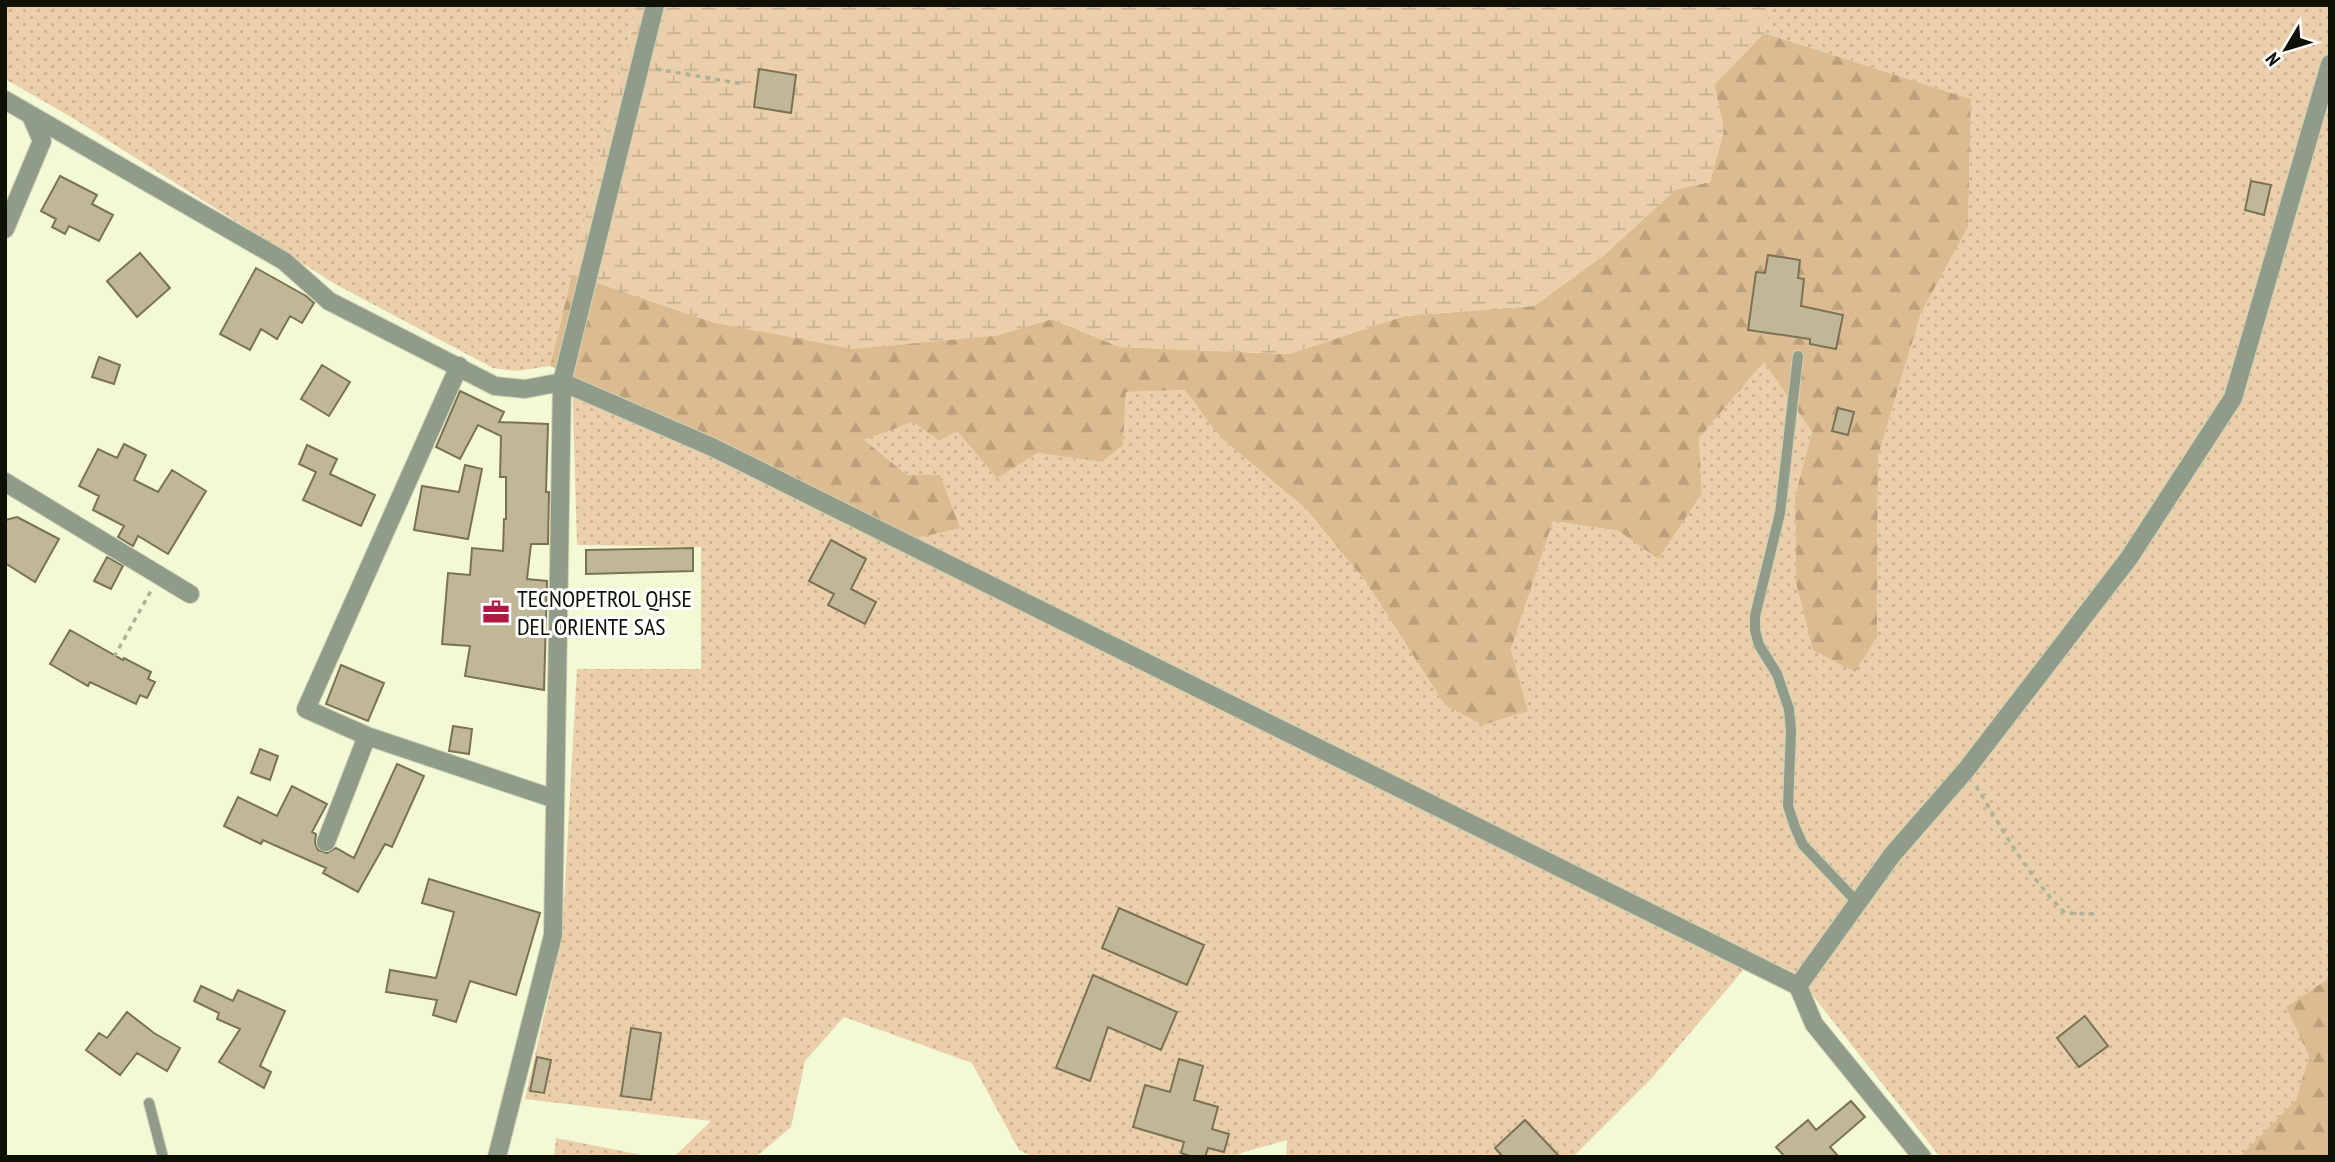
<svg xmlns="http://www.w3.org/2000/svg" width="2335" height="1162" font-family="'PT Sans Narrow',sans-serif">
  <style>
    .grass { fill: url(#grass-dots) }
    .forest { fill: url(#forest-firs) }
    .wetland { fill: url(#wetland-marsh) }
    .building { fill: #c0b797; stroke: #7b7254; stroke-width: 2 }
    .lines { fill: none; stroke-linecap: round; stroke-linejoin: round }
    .service-casing { stroke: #cfd3b4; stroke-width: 12 }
    .minor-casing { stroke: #cfd3b4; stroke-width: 20 }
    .path { stroke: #aeb296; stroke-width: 3.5; stroke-dasharray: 5 5; stroke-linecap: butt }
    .service { stroke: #909c89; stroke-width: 10 }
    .minor { stroke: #909c89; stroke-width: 18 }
    .labels { text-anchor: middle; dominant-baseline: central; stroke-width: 6; stroke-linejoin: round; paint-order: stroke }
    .poi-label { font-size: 24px; fill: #0f1105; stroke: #fff; text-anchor: start }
  </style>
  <defs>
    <pattern id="grass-dots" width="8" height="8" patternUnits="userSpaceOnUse" patternTransform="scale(1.75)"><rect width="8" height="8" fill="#ebcfab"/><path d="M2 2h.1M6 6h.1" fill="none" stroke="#c8b192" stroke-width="1.8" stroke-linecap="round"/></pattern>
    <pattern id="forest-firs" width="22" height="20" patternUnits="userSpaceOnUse" patternTransform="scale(1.75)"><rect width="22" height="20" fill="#dcbb91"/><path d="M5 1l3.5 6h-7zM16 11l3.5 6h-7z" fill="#bca07c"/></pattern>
    <pattern id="wetland-marsh" width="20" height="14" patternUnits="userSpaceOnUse" patternTransform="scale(1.75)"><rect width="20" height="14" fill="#ebcfab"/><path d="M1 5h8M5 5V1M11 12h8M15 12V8" fill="none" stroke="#c8b192"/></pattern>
  </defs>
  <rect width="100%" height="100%" fill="#f3f8d5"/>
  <!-- grass -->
  <path class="grass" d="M 5,5 L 636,5 L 550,366 L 517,371 L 493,368 L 335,284 L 71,117 L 5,79 Z
    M 1771,5 L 2330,5 L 2330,971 L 2326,980 L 2286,1007 L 2309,1056 L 2296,1100 L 2239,1157 L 1940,1157 L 1795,973 L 1756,955 L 1652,1078 L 1573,1157 L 1286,1157 L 1287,1140 L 1244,1152 L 1233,1157 L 1033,1157 L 1019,1150 L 972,1063 L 844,1017 L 805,1061 L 791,1127 L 756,1157 L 674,1157 L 711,1121 L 525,1099 L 562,938 L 577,669 L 701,669 L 701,547 L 577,545 L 572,375 L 714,439 L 907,475 L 863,440 L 913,422 L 939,441 L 957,430 L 997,478 L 1038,453 L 1102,462 L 1123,445 L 1126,392 L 1186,390 L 1221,438 L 1306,509 L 1366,582 L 1445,705 L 1528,711 L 1511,649 L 1553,521 L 1619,531 L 1657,558 L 1702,493 L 1699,438 L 1764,362 L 1812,432 L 1795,496 L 1796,583 L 1813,649 L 1855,672 L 1877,636 L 1878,456 L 1921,313 L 1968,227 L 1971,99 L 1764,33 Z
    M 556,1138 L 652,1157 L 554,1157 Z"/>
  <!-- forest -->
  <path class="forest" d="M 1764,33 L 1971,99 L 1968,227 L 1921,313 L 1878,456 L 1877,637 L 1855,672 L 1813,650 L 1796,583 L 1795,496 L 1812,432 L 1764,362 L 1699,438 L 1702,493 L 1658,559 L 1619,531 L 1553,521 L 1511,649 L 1528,711 L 1483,725 L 1445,705 L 1366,582 L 1306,509 L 1221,438 L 1185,390 L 1126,392 L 1123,445 L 1102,462 L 1038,453 L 997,478 L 957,431 L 939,441 L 913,422 L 864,440 L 907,475 L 940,475 L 960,528 L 917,538 L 714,439 L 550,366 L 572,274 L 715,323 L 994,336 L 1052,319 L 1120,347 L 1289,354 L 1404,316 L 1534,306 L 1604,255 L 1676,189 L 1710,182 L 1724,130 L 1714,85 Z
    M 2330,971 L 2330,1157 L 2239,1157 L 2296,1100 L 2309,1056 L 2286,1007 L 2326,980 Z"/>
  <!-- wetland -->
  <path class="wetland" d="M 636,5 L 1771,5 L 1764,33 L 1714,85 L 1724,130 L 1710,182 L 1676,189 L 1604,255 L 1534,306 L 1404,316 L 1289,354 L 1120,347 L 1052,319 L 994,336 L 853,349 L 715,323 L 572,274 Z"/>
  <!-- building -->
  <path class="building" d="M 759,69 L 796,75 L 791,113 L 754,107 Z
    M 60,176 L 97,195 L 92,204 L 113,215 L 99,241 L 69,226 L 65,234 L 52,227 L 56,219 L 41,211 Z
    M 2251,181 L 2271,185 L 2264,215 L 2245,210 Z
    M 140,253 L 170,288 L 137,317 L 107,281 Z
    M 1768,255 L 1800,260 L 1798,278 L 1804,279 L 1801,306 L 1843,315 L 1836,349 L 1810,344 L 1810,339 L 1748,330 L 1756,272 L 1765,273 Z
    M 256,268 L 306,296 L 314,303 L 302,323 L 290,316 L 277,339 L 261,329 L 250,350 L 220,334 Z
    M 99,357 L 120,365 L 114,384 L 92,377 Z
    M 322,365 L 350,382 L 329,416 L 301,399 Z
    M 460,391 L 504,412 L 499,422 L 548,424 L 546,492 L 549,492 L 548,544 L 531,544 L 527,579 L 547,581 L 544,690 L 465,676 L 470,646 L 442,644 L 448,573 L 470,575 L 472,548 L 503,551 L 504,519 L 506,519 L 506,477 L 500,477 L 501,436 L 478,425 L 460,459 L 436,447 Z
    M 1838,408 L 1854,412 L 1848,435 L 1832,431 Z
    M 124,444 L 146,455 L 134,480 L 158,492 L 172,470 L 206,491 L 168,554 L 138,536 L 133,546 L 118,537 L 124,526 L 93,510 L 99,496 L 79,486 L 98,449 L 117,458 Z
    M 307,445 L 337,459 L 330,474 L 375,495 L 361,526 L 303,500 L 316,472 L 299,464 Z
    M 465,465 L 482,469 L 468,539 L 414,530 L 422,486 L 459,492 Z
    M 17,517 L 59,539 L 35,582 L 5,563 L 5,520 Z
    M 831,540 L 866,559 L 851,589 L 876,602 L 865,624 L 828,605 L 834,594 L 809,581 Z
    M 693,548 L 693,571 L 586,574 L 586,550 Z
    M 107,557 L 123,566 L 111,589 L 94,581 Z
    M 70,630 L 123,660 L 124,658 L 151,672 L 148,679 L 155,682 L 147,698 L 140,695 L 136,704 L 90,682 L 88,686 L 50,664 Z
    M 341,665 L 384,683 L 368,721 L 326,704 Z
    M 453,726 L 472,729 L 469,754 L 449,751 Z
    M 260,749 L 278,756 L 270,780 L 251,773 Z
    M 397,764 L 424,776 L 392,847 L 385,844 L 358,892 L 323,873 L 326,868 L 263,840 L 261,844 L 224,826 L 238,797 L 277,816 L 292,786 L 327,804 L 312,832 L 316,834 L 315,843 L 318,850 L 327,853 L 336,848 L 354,858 Z
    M 429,879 L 540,913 L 516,995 L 470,981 L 456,1022 L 433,1015 L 437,1000 L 386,992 L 390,970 L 436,978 L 454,912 L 422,903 Z
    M 1119,908 L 1204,945 L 1187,985 L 1102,948 Z
    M 1093,975 L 1177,1012 L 1161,1050 L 1108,1027 L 1090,1081 L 1056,1068 Z
    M 201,986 L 233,1001 L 238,990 L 285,1011 L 260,1066 L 271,1072 L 264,1088 L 219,1062 L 240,1029 L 217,1019 L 219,1013 L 194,1001 Z
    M 127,1012 L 154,1033 L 180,1048 L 167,1071 L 137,1053 L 120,1075 L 86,1050 L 99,1033 L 107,1038 Z
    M 2085,1016 L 2108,1046 L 2079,1067 L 2057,1038 Z
    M 631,1028 L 661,1033 L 651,1100 L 621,1096 Z
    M 537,1057 L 551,1060 L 544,1093 L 530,1091 Z
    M 1179,1059 L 1203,1066 L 1194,1100 L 1218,1107 L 1212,1129 L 1229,1134 L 1224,1152 L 1208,1148 L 1205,1157 L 1193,1157 L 1181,1153 L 1184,1142 L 1133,1127 L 1145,1085 L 1170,1092 Z
    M 1851,1101 L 1865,1117 L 1830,1147 L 1839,1157 L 1785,1157 L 1776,1147 L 1808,1120 L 1816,1130 Z
    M 1525,1120 L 1560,1157 L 1503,1157 L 1495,1148 Z"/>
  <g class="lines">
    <defs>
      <path id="service" d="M 1798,356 L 1780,513 L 1755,616 L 1755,630 L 1759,645 L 1777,674 L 1789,709 L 1791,731 L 1788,806 L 1795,827 L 1803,845 L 1857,902
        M 149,1103 L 163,1157"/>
      <path id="minor" d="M 5,100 L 284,261 L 329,301 L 495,386 L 525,389 L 562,382 L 712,447 L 1798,986
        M 5,229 L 42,141 L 31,116
        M 459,366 L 306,709 L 367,736 L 555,799
        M 5,482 L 190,594
        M 326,842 L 367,736
        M 497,1157 L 553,935 L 562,382 L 655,5
        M 1922,1157 L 1814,1024 L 1798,986 L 1892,855 L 1966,770 L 2129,558 L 2233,398 L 2330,64"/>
    </defs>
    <!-- service casing -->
    <use href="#service" class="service-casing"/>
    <!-- minor casing -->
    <use href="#minor" class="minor-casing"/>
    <!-- path -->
    <path class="path" d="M 656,69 L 743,84
      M 114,657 L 152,589
      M 1976,786 C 2003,831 2028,876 2065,913 L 2094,914"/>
    <!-- service -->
    <use href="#service" class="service"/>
    <!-- minor -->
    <use href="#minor" class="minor"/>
  </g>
  <!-- icons -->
  <defs>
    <symbol id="office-bare" viewBox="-9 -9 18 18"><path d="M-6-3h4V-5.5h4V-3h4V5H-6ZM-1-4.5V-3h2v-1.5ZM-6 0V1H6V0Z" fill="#ae1b42" stroke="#fff" stroke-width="2.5" paint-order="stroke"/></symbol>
  </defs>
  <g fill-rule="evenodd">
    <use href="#office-bare" x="477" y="593" width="38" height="38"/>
  </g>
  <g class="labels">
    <!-- poi labels -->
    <g class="poi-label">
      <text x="517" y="598">TECNOPETROL QHSE<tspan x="517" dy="28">DEL ORIENTE SAS</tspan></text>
    </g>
  </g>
  <!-- border -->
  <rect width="2335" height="1162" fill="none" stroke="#0f1105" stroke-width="14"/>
  <!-- north arrow -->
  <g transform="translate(2286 49) rotate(232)" stroke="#ffffff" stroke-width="5" paint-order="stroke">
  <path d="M0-5L12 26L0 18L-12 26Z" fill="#0f1105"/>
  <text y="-10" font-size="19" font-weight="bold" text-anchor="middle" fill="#0f1105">N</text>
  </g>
</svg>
